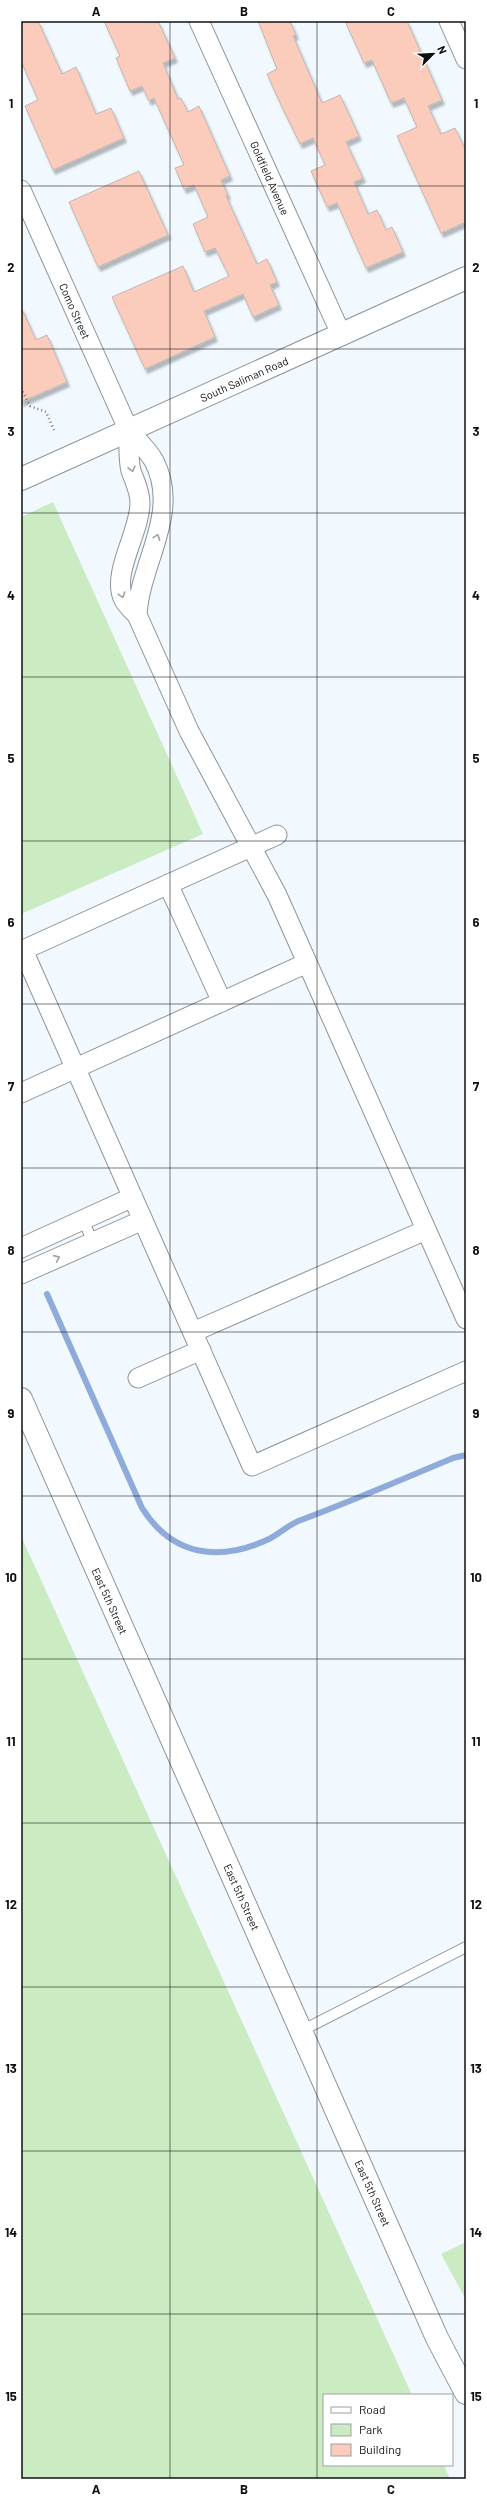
<svg xmlns="http://www.w3.org/2000/svg" width="487" height="2500" font-family="Barlow,sans-serif">
  <style>
    .green { fill: #cbecc2 }
    .lines { fill: none; stroke-linecap: round; stroke-linejoin: round }
    .stream { stroke: #8fabd9; stroke-width: 6 }
    .building { fill: #fbcbbb; stroke: #c1b8b5; filter: url(#shadow) }
    .lane-casing { stroke: #8c9399; stroke-width: 12 }
    .street-casing { stroke: #8c9399; stroke-width: 21 }
    .secondary-casing { stroke: #8c9399; stroke-width: 24 }
    .path { stroke: #757a7e; stroke-width: 2.5; stroke-dasharray: 1 3; stroke-linecap: butt }
    .lane { stroke: #fff; stroke-width: 10 }
    .street { stroke: #fff; stroke-width: 19 }
    .secondary { stroke: #fff; stroke-width: 22 }
    .oneway { stroke: #9fa0a1 }
    .grid { fill: none; stroke: #0e1113; stroke-width: 1; stroke-opacity: 0.55 }
    .labels { text-anchor: middle; dominant-baseline: central; stroke-width: 3.5; stroke-linejoin: round; paint-order: stroke }
    .street-label { font-size: 11px; fill: #0e1113; stroke: #fff }
    .neatline { fill: none; stroke: #0e1113; stroke-width: 1.5 }
    .grid-label { font-size: 13px; text-anchor: middle; font-weight: bold; fill: #0e1113 }
  </style>
  <defs>
    <filter id="shadow"><feDropShadow dx="2.5" dy="4.5" stdDeviation="1" flood-color="#0004"/></filter>
  </defs>
  <rect width="100%" height="100%" fill="#f1f9ff"/>
  <!-- green -->
  <path class="green" d="M 53,502 L 203,834 L 21,914 L 21,517 Z
    M 21,1536 L 412,2395 L 324,2395 L 324,2465 L 444,2465 L 450,2479 L 21,2479 Z
    M 466,2242 L 466,2300 L 441,2254 Z"/>
  <g class="lines">
    <!-- stream -->
    <path class="stream" d="M 47,1294 L 142,1508 C 173,1557 220,1562 269,1539 C 281,1533 289,1524 301,1520 C 352,1501 403,1479 453,1458 L 466,1455"/>
  </g>
  <!-- building -->
  <path class="building" d="M 21,21 L 38,21 L 62,74 L 76,67 L 96,114 L 111,108 L 124,138 L 53,170 L 25,106 L 38,100 L 21,61 Z
    M 104,21 L 158,21 L 175,58 L 163,63 L 178,99 L 181,98 L 188,112 L 199,106 L 230,176 L 221,180 L 228,195 L 226,196 L 257,264 L 267,259 L 277,282 L 270,285 L 279,305 L 253,317 L 243,294 L 204,311 L 215,337 L 145,369 L 112,297 L 183,266 L 194,292 L 229,276 L 215,248 L 205,252 L 193,224 L 208,217 L 194,185 L 184,189 L 175,168 L 184,165 L 154,98 L 149,101 L 142,86 L 130,91 L 116,58 L 120,56 Z
    M 258,21 L 290,21 L 296,35 L 293,36 L 322,103 L 340,95 L 359,136 L 346,142 L 363,178 L 354,182 L 368,214 L 377,210 L 386,230 L 392,227 L 403,252 L 366,268 L 337,203 L 327,207 L 311,171 L 325,165 L 313,138 L 300,144 L 281,105 L 267,74 L 277,69 Z
    M 345,21 L 407,21 L 442,100 L 428,106 L 441,134 L 455,128 L 466,151 L 466,222 L 441,233 L 397,136 L 417,127 L 404,98 L 391,103 L 372,60 L 364,63 Z
    M 139,171 L 168,235 L 98,267 L 69,202 Z
    M 21,307 L 36,340 L 47,335 L 67,382 L 21,402 Z"/>
  <g class="lines">
    <defs>
      <path id="lane" d="M 83,1220 L 93,1242
        M 301,2031 L 466,1947"/>
      <path id="street" d="M 199,21 L 341,334
        M 449,21 L 466,59
        M 21,190 L 129,431 C 137,440 148,450 154,461 C 181,513 140,562 137,615
        M 129,431 C 129,443 128,459 131,471 C 135,482 140,491 140,503 C 140,532 112,572 123,598 C 126,605 132,610 137,615 L 189,731 L 277,895 L 466,1319
        M 168,884 L 222,1002
        M 23,950 L 252,1466 L 466,1371
        M 21,951 L 277,835
        M 21,1093 L 307,963
        M 21,1248 L 133,1197
        M 21,1274 L 143,1220
        M 193,1332 L 426,1230
        M 138,1378 L 201,1350"/>
      <path id="secondary" d="M 21,479 L 466,278
        M 21,1399 L 437,2338 L 466,2393"/>
    </defs>
    <!-- lane casing -->
    <use href="#lane" class="lane-casing"/>
    <!-- street casing -->
    <use href="#street" class="street-casing"/>
    <!-- secondary casing -->
    <use href="#secondary" class="secondary-casing"/>
    <!-- path -->
    <path class="path" d="M 21,388 L 30,406 L 46,412 L 54,430"/>
    <!-- lane -->
    <use href="#lane" class="lane"/>
    <!-- street -->
    <use href="#street" class="street"/>
    <!-- secondary -->
    <use href="#secondary" class="secondary"/>
  </g>
  <!-- one-way arrows -->
  <defs><path id="oneway-chevron" d="M-2-3.5L2.5 0L-2 3.5" fill="none" stroke-width="1.6" stroke-linecap="round" stroke-linejoin="round"/></defs>
  <g class="oneway">
    <use href="#oneway-chevron" transform="translate(132 469) rotate(77)"/>
    <use href="#oneway-chevron" transform="translate(157 537) rotate(-70)"/>
    <use href="#oneway-chevron" transform="translate(122 595) rotate(72)"/>
    <use href="#oneway-chevron" transform="translate(57 1258) rotate(-24)"/>
  </g>
  <!-- grid -->
  <path class="grid" d="M 170,21 L 170,2479M 317,21 L 317,2479M 21,186 L 466,186M 21,349 L 466,349M 21,513 L 466,513M 21,677 L 466,677M 21,841 L 466,841M 21,1004 L 466,1004M 21,1168 L 466,1168M 21,1332 L 466,1332M 21,1496 L 466,1496M 21,1659 L 466,1659M 21,1823 L 466,1823M 21,1987 L 466,1987M 21,2151 L 466,2151M 21,2314 L 466,2314"/>
  <g class="labels">
    <!-- street labels -->
    <g class="street-label">
      <text transform="translate(270 178) rotate(66)">Goldfield Avenue</text>
      <text transform="translate(75 311) rotate(66)">Como Street</text>
      <text transform="translate(244 379) rotate(-24)">South Saliman Road</text>
      <text transform="translate(110 1601) rotate(66)">East 5th Street</text>
      <text transform="translate(242 1897) rotate(66)">East 5th Street</text>
      <text transform="translate(373 2193) rotate(66)">East 5th Street</text>
    </g>
  </g>
  <!-- border -->
  <rect width="487" height="2500" fill="none" stroke="#ffffff" stroke-width="44"/>
  <!-- legend -->
  <rect x="323" y="2394" width="130" height="72" fill="#ffffff" stroke="#9fa0a1"/>
  <rect x="331" y="2407" width="20" height="6" fill="#ffffff" stroke="#9fa0a1"/>
  <text x="359" y="2414" font-size="12" fill="#0e1113">Road</text>
  <rect x="331" y="2424" width="20" height="12" fill="#cbecc2" stroke="#9fa0a1"/>
  <text x="359" y="2434" font-size="12" fill="#0e1113">Park</text>
  <rect x="331" y="2444" width="20" height="12" fill="#fbcbbb" stroke="#9fa0a1"/>
  <text x="359" y="2454" font-size="12" fill="#0e1113">Building</text>
  <!-- north arrow -->
  <g transform="translate(433 54) rotate(66)" stroke="#ffffff" stroke-width="3" paint-order="stroke">
  <path d="M0-3L7 15L0 10L-7 15Z" fill="#0e1113"/>
  <text y="-6" font-size="11" font-weight="bold" text-anchor="middle" fill="#0e1113">N</text>
  </g>
  <rect x="22" y="22" width="443" height="2456" class="neatline"/>
  <g class="grid-label">
    <text x="96" y="16">A</text>
    <text x="244" y="16">B</text>
    <text x="391" y="16">C</text>
    <text x="11" y="108">1</text>
    <text x="476" y="108">1</text>
    <text x="11" y="272">2</text>
    <text x="476" y="272">2</text>
    <text x="11" y="436">3</text>
    <text x="476" y="436">3</text>
    <text x="11" y="600">4</text>
    <text x="476" y="600">4</text>
    <text x="11" y="763">5</text>
    <text x="476" y="763">5</text>
    <text x="11" y="927">6</text>
    <text x="476" y="927">6</text>
    <text x="11" y="1091">7</text>
    <text x="476" y="1091">7</text>
    <text x="11" y="1255">8</text>
    <text x="476" y="1255">8</text>
    <text x="11" y="1418">9</text>
    <text x="476" y="1418">9</text>
    <text x="11" y="1582">10</text>
    <text x="476" y="1582">10</text>
    <text x="11" y="1746">11</text>
    <text x="476" y="1746">11</text>
    <text x="11" y="1909">12</text>
    <text x="476" y="1909">12</text>
    <text x="11" y="2073">13</text>
    <text x="476" y="2073">13</text>
    <text x="11" y="2237">14</text>
    <text x="476" y="2237">14</text>
    <text x="11" y="2401">15</text>
    <text x="476" y="2401">15</text>
    <text x="96" y="2494">A</text>
    <text x="244" y="2494">B</text>
    <text x="391" y="2494">C</text>
  </g>
</svg>
